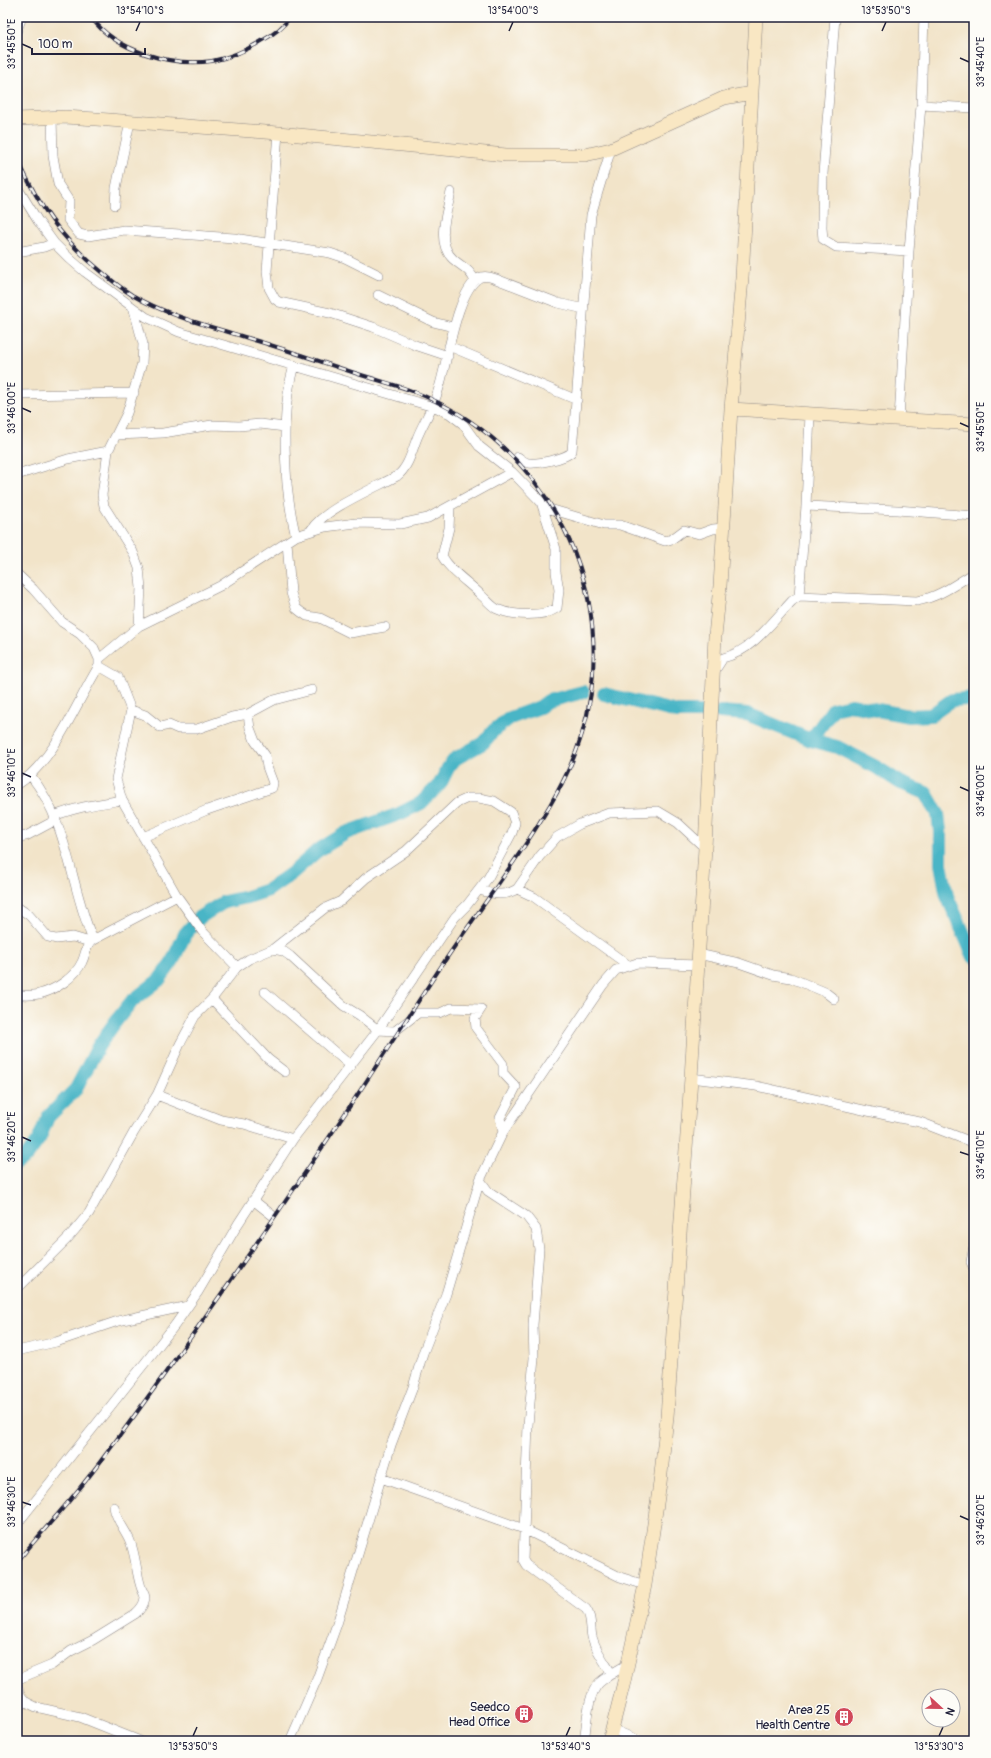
<svg xmlns="http://www.w3.org/2000/svg" width="991" height="1758" font-family="Pangolin,sans-serif">
  <style>
    .lines { fill: none; stroke-linecap: round; stroke-linejoin: round }
    .river { stroke: #49b5c6; stroke-width: 14 }
    .street-casing { stroke: #8a8382; stroke-width: 10 }
    .secondary-casing { stroke: #8a8382; stroke-width: 14 }
    .street { stroke: #fff; stroke-width: 9 }
    .secondary { stroke: #f9e7c3; stroke-width: 13 }
    .rail-casing { stroke: #22223b; stroke-width: 4 }
    .rail { stroke: #fdfcf7; stroke-width: 2.5; stroke-dasharray: 8; stroke-linecap: butt }
    .ticks { fill: none; stroke: #22223b; stroke-width: 1.5 }
    .labels { text-anchor: middle; dominant-baseline: central; stroke-width: 3; stroke-linejoin: round; paint-order: stroke }
    .poi-label { font-size: 13px; fill: #22223b; stroke: #fdfcf7; text-anchor: end }
    .neatline { fill: none; stroke: #22223b; stroke-width: 1.5 }
    .ticks-label { font-size: 10px; text-anchor: middle; fill: #22223b }
  </style>
  <rect width="100%" height="100%" fill="#fdfcf7"/>
  <filter id="ink" filterUnits="userSpaceOnUse"><feTurbulence type="fractalNoise" baseFrequency=".025" numOctaves="2"/><feDisplacementMap in="SourceGraphic" scale="8" xChannelSelector="R" yChannelSelector="G"/><feConvolveMatrix kernelMatrix="1 2 1 2 8 2 1 2 1" color-interpolation-filters="sRGB"/></filter>
  <filter id="wash" filterUnits="userSpaceOnUse"><feTurbulence type="fractalNoise" baseFrequency=".012" numOctaves="4" result="noise"/><feDisplacementMap in="SourceGraphic" scale="16" xChannelSelector="R" yChannelSelector="G"/><feGaussianBlur stdDeviation="0.9" result="paint"/><feColorMatrix in="noise" values="0 0 0 0 0 0 0 0 0 0 0 0 0 0 0 0 0 1.4 0 .05"/><feComposite in="paint" operator="in"/></filter>
  <g filter="url(#wash)">
    <rect width="100%" height="100%" fill="#f2e4c9"/>
    <g class="lines">
      <!-- river -->
      <path class="river" d="M 604,694 L 677,712 L 702,712
        M 720,712 L 747,714 L 811,740 L 837,747 L 876,767 L 901,783 L 926,793 L 938,814 L 941,840 L 941,864 L 947,896 L 974,957
        M 811,740 L 833,709 L 851,705 L 909,716 L 931,715 L 952,700 L 966,699 L 974,697
        M 17,1163 L 26,1157 L 39,1139 L 48,1117 L 76,1089 L 99,1045 L 116,1021 L 131,1002 L 159,980 L 172,962 L 185,934 L 200,917 L 224,902 L 247,897 L 268,890 L 292,873 L 317,851 L 346,833 L 399,814 L 421,803 L 440,784 L 448,768 L 455,759 L 483,743 L 494,730 L 510,718 L 540,707 L 548,701 L 583,692"/>
    </g>
  </g>
  <g filter="url(#ink)">
    <g class="lines">
      <defs>
        <path id="street" d="M 835,17 L 823,174 L 822,228 L 823,239 L 836,247 L 909,251
          M 17,30 L 22,17
          M 921,105 L 974,108
          M 52,117 L 53,156 L 58,184 L 69,201 L 68,220 L 79,234 L 88,236 L 124,230 L 234,238 L 330,253 L 345,258 L 379,275
          M 278,133 L 267,271 L 269,288 L 275,299 L 279,302 L 330,313 L 373,327 L 415,345 L 448,356
          M 17,187 L 38,221 L 54,243 L 70,259 L 85,272 L 146,317 L 179,332 L 210,341 L 437,408 L 450,414 L 463,424 L 479,446 L 512,472 L 541,502 L 556,549 L 556,572 L 559,590 L 557,608 C 544,617 512,616 497,609 C 491,606 487,600 481,595 C 468,582 451,572 442,556 L 449,528 L 450,507
          M 451,192 C 447,213 435,242 453,259 C 463,268 469,268 475,281
          M 115,205 L 116,188 L 130,122
          M 17,252 L 44,247 L 54,243
          M 378,295 L 433,322 L 453,327
          M 134,310 L 143,344 L 142,363 L 127,413 L 108,451 L 102,495 L 104,506 L 133,552 L 139,568 L 141,588 L 139,626
          M 449,346 L 577,400
          M 294,365 C 283,404 284,444 287,484 C 289,501 291,519 296,536
          M 17,395 L 134,393
          M 899,419 L 909,251 L 921,105 L 924,17
          M 117,435 L 163,433 L 212,425 L 239,426 L 260,424 L 285,427
          M 518,457 C 521,459 525,463 529,463 C 538,464 569,458 572,451 L 591,215 L 611,149
          M 17,475 L 68,459 L 108,451
          M 806,506 L 897,510 L 974,516
          M 543,507 L 604,525 L 620,525 L 665,541 L 672,539 L 684,530 L 699,534 L 713,529 L 724,528
          M 311,530 C 324,509 375,488 397,476 C 408,468 412,451 417,438 C 423,423 433,408 438,391 C 447,366 456,291 479,278 C 484,275 491,277 496,279 L 558,303 L 584,309
          M 287,542 L 291,593 L 296,608 L 301,612 L 307,616 L 320,618 L 350,633 L 385,627
          M 17,574 L 33,589 L 62,622 L 80,634 L 94,648 L 99,659
          M 799,596 L 806,506 L 810,414
          M 99,666 L 118,677 L 131,710 L 116,779 L 122,800 L 177,896 L 202,931 L 237,967
          M 714,672 L 723,658 C 752,651 772,622 792,601 L 799,596 L 917,601 C 939,597 956,584 974,573
          M 131,710 L 145,715 L 160,727 L 169,725 L 178,729 L 197,729 L 232,717 L 248,714 L 274,700 L 312,690
          M 31,776 C 69,824 70,886 93,940
          M 17,785 C 54,762 76,703 99,666 L 99,659 L 139,626 L 220,586 L 296,536 L 325,527 L 356,523 L 400,524 L 428,518 L 512,472
          M 54,816 C 76,807 98,804 122,800
          M 17,837 L 26,836 L 56,820
          M 143,837 L 207,810 L 272,788 L 273,783 L 267,767 L 265,755 L 255,741 L 250,728 L 248,714
          M 517,889 L 534,897 L 628,965
          M 479,890 C 493,894 504,897 517,889 L 540,856 L 557,837 L 580,824 L 609,813 L 658,811 L 678,823 L 705,848
          M 17,907 L 29,915 L 48,937 L 56,939 L 73,937 L 90,942
          M 698,954 L 739,963 L 773,975 L 791,978 L 825,992 L 834,999
          M 265,992 L 351,1066
          M 17,995 C 24,995 32,996 39,994 C 56,990 75,977 82,962 C 86,954 85,946 93,940 L 177,896
          M 212,999 L 268,1059 L 285,1072
          M 691,1078 L 756,1086 L 899,1118 L 920,1122 L 974,1143
          M 157,1095 L 221,1120 L 244,1124 L 293,1139
          M 480,1180 L 488,1191 L 526,1216 L 536,1229 L 539,1249 L 533,1325 L 534,1358 L 528,1425 L 523,1560 L 526,1565 L 586,1609 C 592,1617 590,1627 592,1637 C 596,1651 605,1663 612,1674
          M 253,1200 L 272,1215
          M 974,1246 L 971,1262 L 974,1269
          M 17,1289 L 68,1238 L 89,1213 L 134,1132 L 157,1095 L 180,1044 L 195,1016 L 212,999 L 237,967 L 249,959 L 273,949 L 283,951 L 290,956 L 344,1006 L 359,1015 L 378,1030 L 395,1031 L 418,1013 L 440,1013 L 451,1008 L 481,1009 L 475,1018 L 476,1028 L 503,1064 L 503,1073 L 516,1087 L 500,1118 L 503,1132
          M 17,1351 L 56,1342 L 118,1321 L 188,1306
          M 381,1478 L 524,1529 L 620,1577 L 645,1585
          M 17,1524 L 175,1325 L 198,1292 L 238,1224 L 293,1139 L 378,1030 L 455,917 L 467,905 L 488,878 L 512,833 L 515,823 L 511,812 L 494,801 L 479,798 L 468,798 L 457,803 L 406,851 L 366,878 L 341,901 L 325,908 L 273,949
          M 20,1695 L 26,1702 L 36,1707 L 80,1717 L 140,1741
          M 17,1716 L 21,1706 L 17,1681 L 21,1678 L 52,1665 L 71,1651 L 93,1640 L 135,1614 C 140,1610 144,1605 145,1598 C 145,1594 142,1591 141,1587 C 136,1572 136,1556 130,1541 C 125,1529 116,1520 114,1507
          M 612,1729 L 640,1741
          M 290,1741 L 317,1679 L 337,1624 L 391,1445 L 413,1387 L 423,1353 L 446,1294 L 480,1180 L 503,1132 L 603,985 L 616,970 L 637,963 L 698,965
          M 584,1741 C 587,1725 587,1695 599,1683 C 607,1676 618,1670 628,1664"/>
        <path id="secondary" d="M 17,119 L 65,117 L 96,119 L 278,133 L 506,155 L 585,155 L 611,149 L 724,98 L 752,93
          M 731,409 L 974,424
          M 609,1741 L 623,1686 L 645,1585 L 660,1483 L 667,1417 L 691,1078 L 705,848 L 715,636 L 720,586 L 731,409 L 742,278 L 756,17"/>
      </defs>
      <!-- street casing -->
      <use href="#street" class="street-casing"/>
      <!-- secondary casing -->
      <use href="#secondary" class="secondary-casing"/>
      <!-- street -->
      <use href="#street" class="street"/>
      <!-- secondary -->
      <use href="#secondary" class="secondary"/>
      <defs>
        <path id="rail" d="M 91,17 C 115,51 172,67 212,61 C 228,58 245,51 260,42 C 271,36 283,28 290,17
          M 17,158 C 39,206 60,238 102,272 C 111,280 121,288 132,295 C 168,316 209,326 248,338 C 285,349 321,362 358,374 C 376,380 394,384 412,391 C 549,443 624,593 582,734 C 572,768 555,798 536,828 C 507,874 474,917 444,962 C 407,1018 371,1075 334,1130 C 275,1217 215,1304 153,1390 C 129,1423 105,1457 79,1489 C 59,1514 37,1537 17,1562"/>
      </defs>
      <!-- rail casing -->
      <use href="#rail" class="rail-casing"/>
      <!-- rail -->
      <use href="#rail" class="rail"/>
    </g>
  </g>
  <!-- ticks -->
  <path class="ticks" d="M 136,31 L 140,22M 509,31 L 513,22M 882,31 L 886,22M 22,44 L 31,48M 960,58 L 969,62M 22,408 L 31,412M 960,423 L 969,427M 22,773 L 31,777M 960,787 L 969,791M 22,1137 L 31,1141M 960,1152 L 969,1155M 22,1502 L 31,1505M 960,1516 L 969,1520M 193,1736 L 197,1727M 566,1736 L 570,1727M 939,1736 L 943,1727"/>
  <!-- icons -->
  <defs>
    <symbol id="building-disc" viewBox="-11 -11 22 22"><circle r="9.5" fill="#d1495b" stroke="#fdfcf7"/><path d="M-4-6H4V6H1V3H-1V6H-4ZM-2.5-4.3h1.7v1.8h-1.7ZM.8-4.3h1.7v1.8H.8ZM-2.5-1h1.7V.8h-1.7ZM.8-1h1.7V.8H.8Z" fill="#fff"/></symbol>
  </defs>
  <g fill-rule="evenodd">
    <use href="#building-disc" x="513" y="1703" width="22" height="22"/>
    <use href="#building-disc" x="833" y="1706" width="22" height="22"/>
  </g>
  <g class="labels">
    <!-- poi labels -->
    <g class="poi-label">
      <text x="510" y="1707">Seedco<tspan x="510" dy="15">Head Office</tspan></text>
      <text x="830" y="1710">Area 25<tspan x="830" dy="15">Health Centre</tspan></text>
    </g>
  </g>
  <!-- margin -->
  <rect width="991" height="1758" fill="none" stroke="#fdfcf7" stroke-width="44"/>
  <!-- north arrow -->
  <g transform="translate(941 1708) rotate(112)"><circle r="19" fill="#fdfcf7" stroke="#a5a5ac"/>
  <path d="M0-3L7 15L0 10L-7 15Z" fill="#d1495b"/>
  <text y="-6" font-size="11" font-weight="bold" text-anchor="middle" fill="#22223b">N</text>
  </g>
  <!-- scale -->
  <path d="M32 48v6h113v-6" fill="none" stroke="#22223b" stroke-width="2"/>
  <text x="38" y="48" font-size="12" fill="#22223b" stroke="#fdfcf7" stroke-width="3" paint-order="stroke">100 m</text>
  <rect x="22" y="22" width="947" height="1714" class="neatline"/>
  <g class="ticks-label">
    <text x="140" y="14">13°54'10"S</text>
    <text x="513" y="14">13°54'00"S</text>
    <text x="886" y="14">13°53'50"S</text>
    <text transform="translate(11 44) rotate(-90)" y="4">33°45'50"E</text>
    <text transform="translate(980 62) rotate(-90)" y="4">33°45'40"E</text>
    <text transform="translate(11 408) rotate(-90)" y="4">33°46'00"E</text>
    <text transform="translate(980 427) rotate(-90)" y="4">33°45'50"E</text>
    <text transform="translate(11 773) rotate(-90)" y="4">33°46'10"E</text>
    <text transform="translate(980 791) rotate(-90)" y="4">33°46'00"E</text>
    <text transform="translate(11 1137) rotate(-90)" y="4">33°46'20"E</text>
    <text transform="translate(980 1155) rotate(-90)" y="4">33°46'10"E</text>
    <text transform="translate(11 1502) rotate(-90)" y="4">33°46'30"E</text>
    <text transform="translate(980 1520) rotate(-90)" y="4">33°46'20"E</text>
    <text x="193" y="1750">13°53'50"S</text>
    <text x="566" y="1750">13°53'40"S</text>
    <text x="939" y="1750">13°53'30"S</text>
  </g>
</svg>
